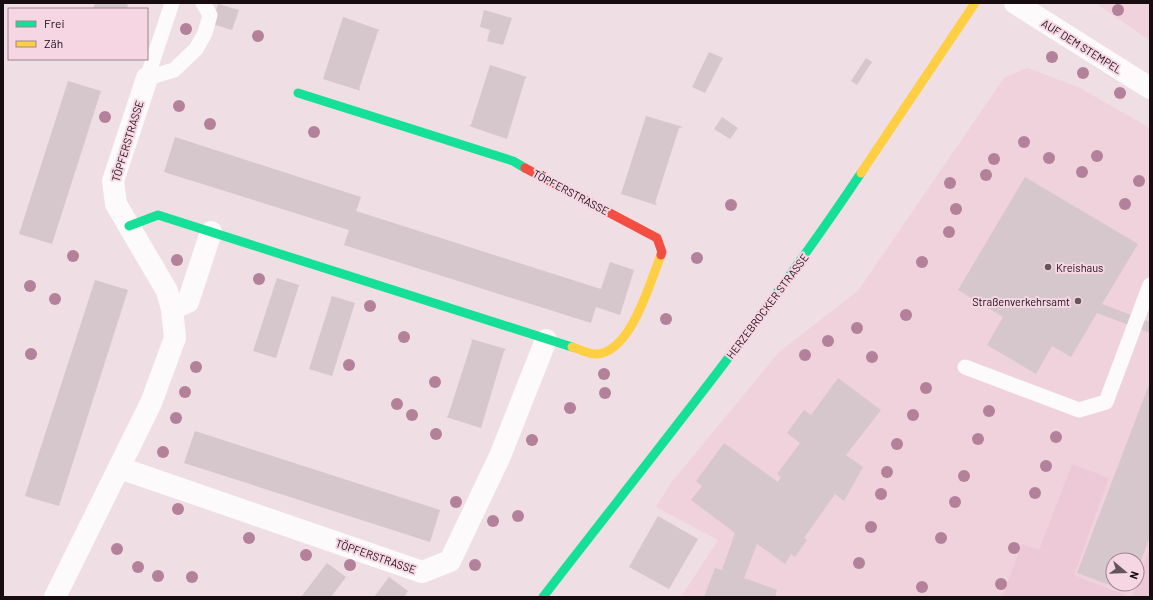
<svg xmlns="http://www.w3.org/2000/svg" width="1153" height="600" font-family="Barlow,sans-serif">
  <style>
    .built { fill: #f0d2dd; fill-rule: evenodd }
    .green { fill: #edc9d7 }
    .building { fill: #d5c7cc }
    .lines { fill: none; stroke-linecap: round; stroke-linejoin: round }
    .lane { stroke: #fdfafb; stroke-width: 15 }
    .street { stroke: #fdfafb; stroke-width: 22 }
    .fast { stroke: #16e098; stroke-width: 9 }
    .slow { stroke: #ffcf43; stroke-width: 9 }
    .jam { stroke: #f24e42; stroke-width: 9 }
    .tree { fill: #b38199 }
    .poi-dot { fill: #63565a; stroke: #f7d6e3; stroke-width: 1.5 }
    .labels { text-anchor: middle; dominant-baseline: central; stroke-width: 4; stroke-linejoin: round; paint-order: stroke }
    .street-label { font-size: 11px; fill: #170c10; stroke: #f7d6e3 }
    .poi-label { font-size: 11px; fill: #170c10; stroke: #f7d6e3; text-anchor: start }
  </style>
  <rect width="100%" height="100%" fill="#efdee4"/>
  <!-- built -->
  <path class="built" d="M 1096,3 L 1150,3 L 1150,41 Z
    M 1027,68 L 1078,87 L 1150,128 L 1150,597 L 681,597 L 718,540 L 656,507 L 671,483 L 779,352 L 858,291 L 1004,78 ZM 1113,560 L 1137,560 L 1137,584 L 1113,584 Z"/>
  <!-- green -->
  <path class="green" d="M 1072,464 L 1109,478 L 1074,575 L 1130,597 L 1002,597 L 1022,544 L 1039,550 Z
    M 1150,548 L 1150,597 L 1132,597 Z"/>
  <!-- building -->
  <path class="building" d="M 95,3 L 123,3 L 128,5 L 127,9 L 93,9 Z
    M 218,4 L 239,10 L 232,30 L 212,24 Z
    M 484,10 L 512,18 L 503,45 L 487,41 L 490,30 L 480,27 Z
    M 343,17 L 380,30 L 378,31 L 359,89 L 361,91 L 323,79 Z
    M 709,52 L 723,58 L 705,93 L 692,87 Z
    M 866,58 L 872,62 L 857,85 L 851,81 Z
    M 490,65 L 527,77 L 525,79 L 507,139 L 469,126 L 471,125 Z
    M 68,81 L 101,91 L 52,244 L 19,234 Z
    M 646,116 L 683,127 L 679,128 L 655,203 L 657,203 L 656,205 L 621,194 Z
    M 722,117 L 738,128 L 730,139 L 714,129 Z
    M 175,137 L 361,197 L 356,211 L 601,289 L 610,262 L 634,270 L 620,315 L 596,307 L 591,323 L 344,245 L 349,230 L 164,172 Z
    M 1025,177 L 1138,244 L 1102,304 L 1150,322 L 1150,333 L 1097,313 L 1071,357 L 1052,346 L 1036,374 L 987,345 L 1003,317 L 958,290 Z
    M 277,278 L 299,285 L 276,358 L 253,351 Z
    M 95,280 L 128,290 L 59,506 L 25,496 Z
    M 332,296 L 355,303 L 332,376 L 309,369 Z
    M 471,339 L 506,349 L 504,351 L 481,428 L 446,417 L 448,416 L 472,341 Z
    M 838,378 L 881,410 L 846,455 L 863,467 L 844,501 L 835,494 L 804,538 L 807,540 L 795,557 L 791,554 L 785,564 L 757,544 L 744,578 L 777,590 L 775,597 L 704,597 L 715,568 L 722,570 L 735,533 L 691,500 L 702,486 L 696,481 L 724,443 L 778,482 L 781,477 L 777,474 L 800,443 L 787,433 L 804,410 L 811,415 Z
    M 1150,382 L 1150,537 L 1137,571 L 1137,560 L 1113,560 L 1113,584 L 1132,584 L 1129,592 L 1077,573 Z
    M 195,431 L 440,510 L 430,542 L 184,463 Z
    M 658,516 L 698,539 L 669,589 L 629,567 Z
    M 327,563 L 346,577 L 331,597 L 301,597 Z
    M 389,577 L 408,591 L 404,597 L 374,597 Z"/>
  <g class="lines">
    <!-- lane -->
    <path class="lane" d="M 147,78 L 174,70 L 196,49 L 205,33 L 210,15 L 203,3
      M 147,78 L 172,3
      M 965,367 L 1079,410 L 1106,402 L 1150,285"/>
    <!-- street -->
    <path class="street" d="M 1015,3 L 1150,88
      M 172,309 L 188,302 L 211,232
      M 120,468 L 422,572 L 450,561 L 500,456 L 546,340
      M 55,597 L 151,403 L 175,338 L 172,309 L 167,291 L 116,204 L 113,181 L 147,78"/>
    <!-- fast -->
    <path class="fast" d="M 298,93 L 513,161 L 525,168
      M 129,226 L 158,215 L 572,347
      M 543,597 C 651,457 763,320 861,173"/>
    <!-- slow -->
    <path class="slow" d="M 861,173 L 975,3
      M 572,347 C 579,349 588,354 596,354 C 631,353 650,282 661,255"/>
    <!-- jam -->
    <path class="jam" d="M 525,168 L 657,238 L 662,252 L 661,255"/>
  </g>
  <!-- trees -->
  <g class="tree">
    <circle cx="1118" cy="10" r="6"/>
    <circle cx="186" cy="29" r="6"/>
    <circle cx="258" cy="36" r="6"/>
    <circle cx="1052" cy="57" r="6"/>
    <circle cx="1083" cy="73" r="6"/>
    <circle cx="1120" cy="93" r="6"/>
    <circle cx="179" cy="106" r="6"/>
    <circle cx="105" cy="117" r="6"/>
    <circle cx="210" cy="124" r="6"/>
    <circle cx="314" cy="132" r="6"/>
    <circle cx="1024" cy="142" r="6"/>
    <circle cx="1097" cy="156" r="6"/>
    <circle cx="1049" cy="158" r="6"/>
    <circle cx="994" cy="159" r="6"/>
    <circle cx="1082" cy="172" r="6"/>
    <circle cx="986" cy="175" r="6"/>
    <circle cx="1139" cy="181" r="6"/>
    <circle cx="950" cy="183" r="6"/>
    <circle cx="1125" cy="204" r="6"/>
    <circle cx="731" cy="205" r="6"/>
    <circle cx="956" cy="209" r="6"/>
    <circle cx="949" cy="232" r="6"/>
    <circle cx="73" cy="256" r="6"/>
    <circle cx="697" cy="258" r="6"/>
    <circle cx="177" cy="260" r="6"/>
    <circle cx="922" cy="262" r="6"/>
    <circle cx="259" cy="279" r="6"/>
    <circle cx="30" cy="286" r="6"/>
    <circle cx="55" cy="299" r="6"/>
    <circle cx="370" cy="306" r="6"/>
    <circle cx="906" cy="315" r="6"/>
    <circle cx="666" cy="319" r="6"/>
    <circle cx="857" cy="328" r="6"/>
    <circle cx="404" cy="337" r="6"/>
    <circle cx="828" cy="341" r="6"/>
    <circle cx="31" cy="354" r="6"/>
    <circle cx="805" cy="355" r="6"/>
    <circle cx="872" cy="357" r="6"/>
    <circle cx="349" cy="365" r="6"/>
    <circle cx="196" cy="367" r="6"/>
    <circle cx="604" cy="374" r="6"/>
    <circle cx="435" cy="382" r="6"/>
    <circle cx="926" cy="388" r="6"/>
    <circle cx="185" cy="392" r="6"/>
    <circle cx="605" cy="393" r="6"/>
    <circle cx="397" cy="404" r="6"/>
    <circle cx="570" cy="408" r="6"/>
    <circle cx="989" cy="411" r="6"/>
    <circle cx="412" cy="415" r="6"/>
    <circle cx="913" cy="415" r="6"/>
    <circle cx="176" cy="418" r="6"/>
    <circle cx="436" cy="434" r="6"/>
    <circle cx="1056" cy="437" r="6"/>
    <circle cx="978" cy="439" r="6"/>
    <circle cx="532" cy="440" r="6"/>
    <circle cx="897" cy="444" r="6"/>
    <circle cx="163" cy="452" r="6"/>
    <circle cx="1046" cy="466" r="6"/>
    <circle cx="887" cy="472" r="6"/>
    <circle cx="964" cy="476" r="6"/>
    <circle cx="1035" cy="493" r="6"/>
    <circle cx="881" cy="494" r="6"/>
    <circle cx="456" cy="502" r="6"/>
    <circle cx="955" cy="502" r="6"/>
    <circle cx="178" cy="509" r="6"/>
    <circle cx="518" cy="516" r="6"/>
    <circle cx="493" cy="521" r="6"/>
    <circle cx="871" cy="527" r="6"/>
    <circle cx="249" cy="538" r="6"/>
    <circle cx="941" cy="538" r="6"/>
    <circle cx="1014" cy="548" r="6"/>
    <circle cx="117" cy="549" r="6"/>
    <circle cx="306" cy="555" r="6"/>
    <circle cx="859" cy="563" r="6"/>
    <circle cx="350" cy="565" r="6"/>
    <circle cx="475" cy="565" r="6"/>
    <circle cx="138" cy="567" r="6"/>
    <circle cx="158" cy="576" r="6"/>
    <circle cx="192" cy="577" r="6"/>
    <circle cx="1001" cy="584" r="6"/>
    <circle cx="922" cy="587" r="6"/>
  </g>
  <!-- markers -->
  <g class="poi-dot">
    <circle cx="1048" cy="267" r="4"/>
    <circle cx="1078" cy="301" r="4"/>
  </g>
  <g class="labels">
    <!-- street labels -->
    <g class="street-label">
      <text transform="translate(1082 46) rotate(32)">AUF DEM STEMPEL</text>
      <text transform="translate(127 141) rotate(-73)">TÖPFERSTRASSE</text>
      <text transform="translate(571 192) rotate(28)">TÖPFERSTRASSE</text>
      <text transform="translate(767 306) rotate(-53)">HERZEBROCKER STRASSE</text>
      <text transform="translate(376 556) rotate(19)">TÖPFERSTRASSE</text>
    </g>
    <!-- poi labels -->
    <g class="poi-label">
      <text x="1056" y="267">Kreishaus</text>
      <text x="1070" y="301" text-anchor="end">Straßenverkehrsamt</text>
    </g>
  </g>
  <!-- border -->
  <rect width="1153" height="600" fill="none" stroke="#170c10" stroke-width="8"/>
  <!-- legend -->
  <rect x="8" y="8" width="140" height="52" fill="#f7d6e3" stroke="#9d858f"/>
  <rect x="16" y="21" width="20" height="6" fill="#16e098" stroke="#9d858f"/>
  <text x="44" y="28" font-size="12" fill="#170c10">Frei</text>
  <rect x="16" y="41" width="20" height="6" fill="#ffcf43" stroke="#9d858f"/>
  <text x="44" y="48" font-size="12" fill="#170c10">Zäh</text>
  <!-- north arrow -->
  <g transform="translate(1125 572) rotate(109)"><circle r="19" fill="#f7d6e3" stroke="#9d858f"/>
  <path d="M0-3L7 15L0 10L-7 15Z" fill="#63565a"/>
  <text y="-6" font-size="11" font-weight="bold" text-anchor="middle" fill="#170c10">N</text>
  </g>
</svg>
